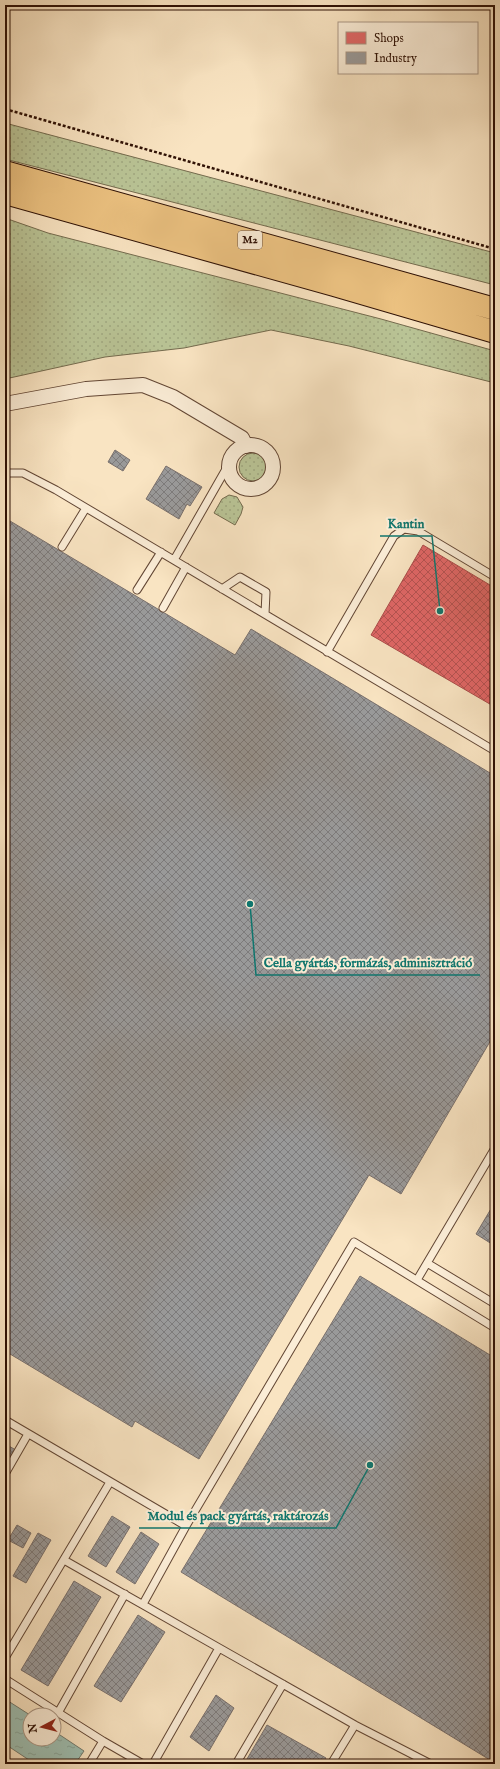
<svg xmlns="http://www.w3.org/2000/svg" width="500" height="1769" font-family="'IM FELL English',serif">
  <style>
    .grass { fill: url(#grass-dots); stroke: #746b4e }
    .water { fill: url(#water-ripples); stroke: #72796d }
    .shops { fill: url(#shops-cross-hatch); stroke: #ab4c49 }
    .industry { fill: url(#industry-cross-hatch); stroke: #79706d }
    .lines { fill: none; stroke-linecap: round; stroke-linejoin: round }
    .lane-casing { stroke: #624634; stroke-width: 9 }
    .street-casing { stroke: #624634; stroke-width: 16 }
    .highway-casing { stroke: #2f1105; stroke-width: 24 }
    .path { stroke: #2f1105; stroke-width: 2.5; stroke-dasharray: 3 2; stroke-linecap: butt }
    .lane { stroke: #fbedd7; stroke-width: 7 }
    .street { stroke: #fbedd7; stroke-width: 14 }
    .highway { stroke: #ecc281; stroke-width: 22 }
    .labels { text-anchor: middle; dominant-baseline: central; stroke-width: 4; stroke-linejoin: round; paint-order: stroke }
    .shield { fill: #fbedd7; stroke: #6c5344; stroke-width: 1 }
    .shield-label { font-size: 11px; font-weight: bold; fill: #2f1105 }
    .leader { fill: none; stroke: #0f766e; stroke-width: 1.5 }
    .callout-dot { fill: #0f766e; stroke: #fbedd7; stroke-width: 1.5 }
    .callout-label { font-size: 13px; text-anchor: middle; font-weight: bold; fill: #0f766e; stroke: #fbedd7; stroke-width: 4; stroke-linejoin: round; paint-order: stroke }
  </style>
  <defs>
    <pattern id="grass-dots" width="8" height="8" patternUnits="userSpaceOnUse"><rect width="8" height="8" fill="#bac597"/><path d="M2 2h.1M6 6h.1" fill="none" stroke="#a0a881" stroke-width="1.8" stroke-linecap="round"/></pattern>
    <pattern id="water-ripples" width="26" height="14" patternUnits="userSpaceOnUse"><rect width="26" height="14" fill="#9ebfb2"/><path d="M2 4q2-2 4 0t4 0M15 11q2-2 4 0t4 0" fill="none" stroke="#88a398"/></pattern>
    <pattern id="shops-cross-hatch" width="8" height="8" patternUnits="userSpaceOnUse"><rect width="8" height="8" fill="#e06666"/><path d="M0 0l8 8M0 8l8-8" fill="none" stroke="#b65352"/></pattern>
    <pattern id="industry-cross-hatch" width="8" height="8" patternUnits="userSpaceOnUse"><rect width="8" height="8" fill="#999"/><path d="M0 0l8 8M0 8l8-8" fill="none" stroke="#7d7b7b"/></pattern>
  </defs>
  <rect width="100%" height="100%" fill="#f9e4c2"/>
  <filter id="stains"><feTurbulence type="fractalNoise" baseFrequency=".005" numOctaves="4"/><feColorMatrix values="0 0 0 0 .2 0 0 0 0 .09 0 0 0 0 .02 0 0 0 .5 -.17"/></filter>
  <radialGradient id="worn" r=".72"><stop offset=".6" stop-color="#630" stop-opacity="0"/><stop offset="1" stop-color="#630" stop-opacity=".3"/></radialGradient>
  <!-- grass -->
  <path class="grass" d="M 5,123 L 495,253 L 495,285 L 5,159 Z
    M 5,218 L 48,233 L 381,319 L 495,351 L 495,383 L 349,346 L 271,330 L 184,348 L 105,357 L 5,379 Z
    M239 467a14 14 0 1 1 28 0a14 14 0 1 1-28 0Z
    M 229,495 L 237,497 L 243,507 L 241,514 L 235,525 L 214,513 L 222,499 Z"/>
  <!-- water -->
  <path class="water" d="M 5,1699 L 30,1715 L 30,1739 L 54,1739 L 54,1731 L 84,1751 L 75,1764 L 35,1764 L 5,1744 Z"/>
  <!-- shops -->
  <path class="shops" d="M 423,545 L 495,588 L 495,707 L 371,635 Z"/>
  <!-- industry -->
  <path class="industry" d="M 115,450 L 130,460 L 123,471 L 108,462 Z
    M 166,466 L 202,487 L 190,506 L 187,504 L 179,519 L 146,499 Z
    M 5,518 L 235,655 L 251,629 L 495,776 L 495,1033 L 401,1194 L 369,1175 L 199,1459 L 135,1421 L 132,1427 L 5,1351 Z
    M 495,1202 L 495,1246 L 476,1234 Z
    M 360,1276 L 495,1358 L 495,1763 L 181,1572 Z
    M 5,1444 L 16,1450 L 5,1468 Z
    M 112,1516 L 130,1527 L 106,1567 L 88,1556 Z
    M 17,1525 L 31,1533 L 23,1548 L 8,1540 Z
    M 141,1532 L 159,1544 L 135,1584 L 116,1572 Z
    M 38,1533 L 51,1540 L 26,1583 L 13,1576 Z
    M 74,1581 L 101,1597 L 48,1686 L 21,1670 Z
    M 138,1615 L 165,1632 L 121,1702 L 94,1686 Z
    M 216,1695 L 234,1708 L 209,1751 L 190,1737 Z
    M 267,1725 L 326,1758 L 322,1764 L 244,1764 Z"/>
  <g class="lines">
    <defs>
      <path id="lane" d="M 5,473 L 23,473 L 56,490 L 495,751
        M 62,547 L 86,508
        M 174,560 L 230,462
        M 222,589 L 240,577 L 266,592 L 265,614
        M 137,590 L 161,552
        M 163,608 L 186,567
        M 327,652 L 394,536 L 404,529 L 418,531 L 495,577
        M 427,1263 L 495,1304
        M 417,1280 L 495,1148
        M 5,1420 L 186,1526
        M 5,1474 L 28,1434
        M 64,1560 L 355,1725 L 431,1764
        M 143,1604 L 186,1526 L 354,1242 L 495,1328
        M 5,1658 L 110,1482
        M 5,1679 L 103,1741
        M 58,1713 L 125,1594
        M 89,1764 L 103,1741 L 143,1764
        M 153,1764 L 219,1648
        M 236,1764 L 283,1684
        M 331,1764 L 355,1725"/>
      <path id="street" d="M 5,404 L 86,389 L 143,385 L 173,397 L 242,438 L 246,446
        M229 467a22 22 0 1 1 44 0a22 22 0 1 1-44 0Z"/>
      <path id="highway" d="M 5,172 L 495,309
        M 5,193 L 334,285 L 495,332"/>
    </defs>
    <!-- lane casing -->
    <use href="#lane" class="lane-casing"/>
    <!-- street casing -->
    <use href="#street" class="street-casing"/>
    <!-- highway casing -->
    <use href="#highway" class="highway-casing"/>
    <!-- path -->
    <path class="path" d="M 5,109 L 495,249"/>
    <!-- lane -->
    <use href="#lane" class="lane"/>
    <!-- street -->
    <use href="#street" class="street"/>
    <!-- highway -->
    <use href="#highway" class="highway"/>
  </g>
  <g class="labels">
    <!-- shield labels -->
    <rect class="shield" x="238" y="231" width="24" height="18" rx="3"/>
    <g class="shield-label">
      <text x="250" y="240">M2</text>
    </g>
  </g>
  <!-- callouts -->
  <path class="leader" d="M440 611L432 536H380M250 904L256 975H480M370 1465L336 1528H139"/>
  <g class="callout-dot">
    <circle cx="440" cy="611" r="4"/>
    <circle cx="250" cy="904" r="4"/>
    <circle cx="370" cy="1465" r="4"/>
  </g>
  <g class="callout-label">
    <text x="406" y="528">Kantin</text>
    <text x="368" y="967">Cella gyártás, formázás, adminisztráció</text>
    <text x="238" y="1520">Modul és pack gyártás, raktározás</text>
  </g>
  <!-- margin -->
  <rect width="500" height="1769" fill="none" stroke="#f9e4c2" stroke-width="20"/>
  <rect x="6" y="6" width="488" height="1757" fill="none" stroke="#2f1105" stroke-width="2"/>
  <rect x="10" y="10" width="480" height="1749" fill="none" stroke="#2f1105"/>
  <!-- legend -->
  <rect x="338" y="22" width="140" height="52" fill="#fbedd7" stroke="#a99583"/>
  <rect x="346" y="32" width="20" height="12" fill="#e06666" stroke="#a99583"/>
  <text x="374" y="42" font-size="12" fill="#2f1105">Shops</text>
  <rect x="346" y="52" width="20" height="12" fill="#999999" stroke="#a99583"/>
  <text x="374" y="62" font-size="12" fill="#2f1105">Industry</text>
  <!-- north arrow -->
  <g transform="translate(42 1727) rotate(263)"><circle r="19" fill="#fbedd7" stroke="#a99583"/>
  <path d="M0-3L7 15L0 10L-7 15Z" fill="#8f2418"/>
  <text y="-6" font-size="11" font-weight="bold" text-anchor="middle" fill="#2f1105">N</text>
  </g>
  <rect width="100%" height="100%" filter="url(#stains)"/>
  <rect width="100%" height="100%" fill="url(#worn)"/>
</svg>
